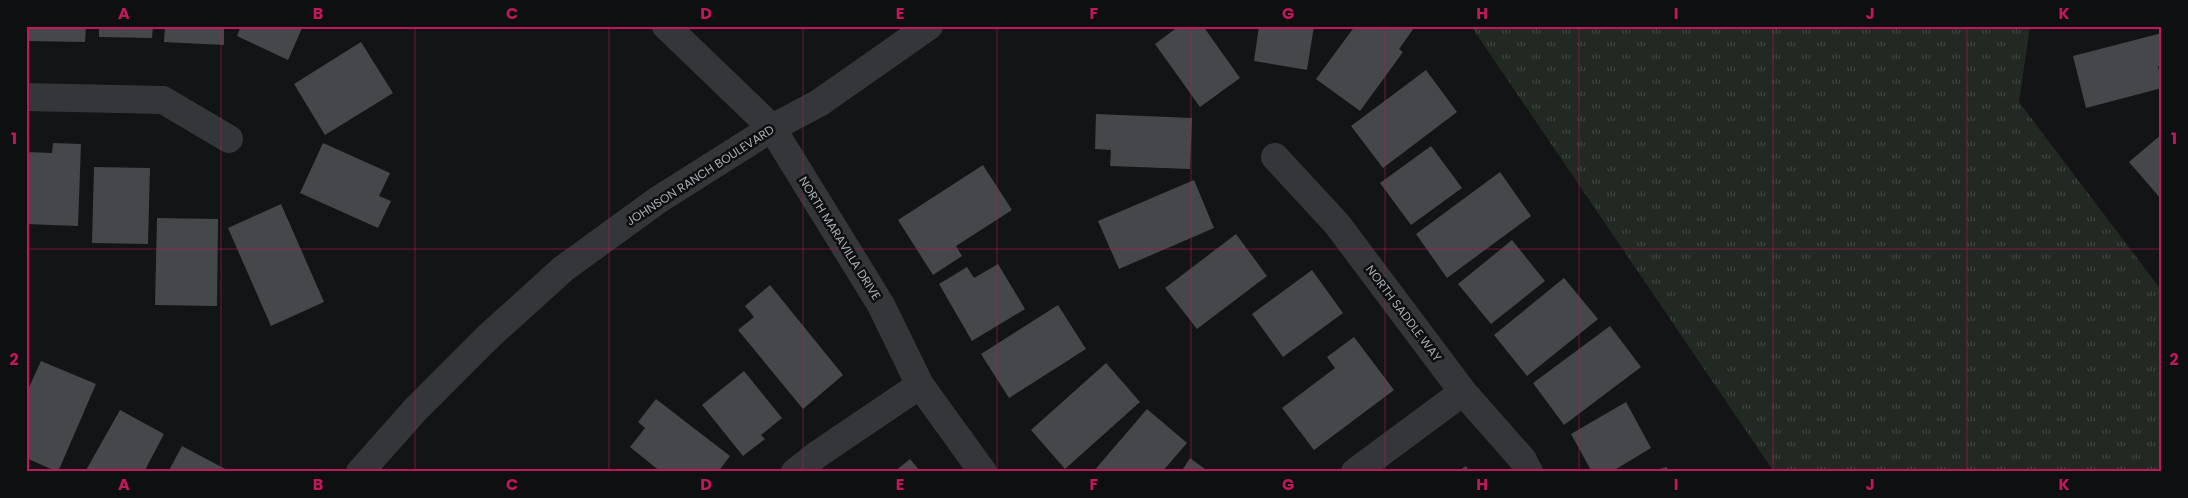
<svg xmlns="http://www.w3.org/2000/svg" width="2188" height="498" font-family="Poppins,sans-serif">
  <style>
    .grass { fill: url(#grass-tufts) }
    .building { fill: #45474a }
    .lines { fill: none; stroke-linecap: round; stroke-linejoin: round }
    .minor { stroke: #353639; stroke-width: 28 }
    .grid { fill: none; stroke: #c2185b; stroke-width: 1; stroke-opacity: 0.55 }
    .labels { text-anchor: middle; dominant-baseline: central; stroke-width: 5; stroke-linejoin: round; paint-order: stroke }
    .street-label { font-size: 12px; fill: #a7acb3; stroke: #0e0f10 }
    .neatline { fill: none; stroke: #c2185b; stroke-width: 2 }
    .grid-label { font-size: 16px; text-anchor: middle; font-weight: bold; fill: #c2185b }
  </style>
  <defs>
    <pattern id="grass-tufts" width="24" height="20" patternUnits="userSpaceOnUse" patternTransform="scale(1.25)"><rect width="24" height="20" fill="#222922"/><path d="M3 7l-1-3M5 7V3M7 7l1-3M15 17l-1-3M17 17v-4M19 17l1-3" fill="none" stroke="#3f4540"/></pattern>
  </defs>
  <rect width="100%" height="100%" fill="#131415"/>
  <!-- grass -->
  <path class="grass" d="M 1471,26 L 2030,26 L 2019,102 L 2162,291 L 2162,472 L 1774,472 Z"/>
  <!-- building -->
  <path class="building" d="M 26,26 L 86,26 L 85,42 L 26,41 Z
    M 99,26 L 153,26 L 152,38 L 99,37 Z
    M 165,26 L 224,26 L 224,45 L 164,42 Z
    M 241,26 L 303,26 L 288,60 L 237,36 Z
    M 1179,26 L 1203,26 L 1240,78 L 1200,107 L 1155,44 Z
    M 1259,26 L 1314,26 L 1307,70 L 1254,61 Z
    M 1355,26 L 1411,26 L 1414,28 L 1399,49 L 1403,52 L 1360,111 L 1316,79 Z
    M 2162,33 L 2162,65 L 2158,66 L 2162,88 L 2086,108 L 2073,56 Z
    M 361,42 L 393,93 L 325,135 L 294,84 Z
    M 1426,70 L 1457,112 L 1383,168 L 1351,126 Z
    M 1096,114 L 1192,118 L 1190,169 L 1110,166 L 1111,150 L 1095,149 Z
    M 2162,134 L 2162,200 L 2129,162 Z
    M 53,143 L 81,144 L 78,226 L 26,224 L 26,152 L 52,153 Z
    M 323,143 L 390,173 L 379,196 L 391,201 L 378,228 L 300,193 Z
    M 1431,146 L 1462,188 L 1411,225 L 1380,183 Z
    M 983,165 L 1012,210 L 956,246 L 962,256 L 933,275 L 898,220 Z
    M 94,167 L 150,168 L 148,244 L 92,243 Z
    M 1500,172 L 1531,216 L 1447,278 L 1416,234 Z
    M 1194,180 L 1214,228 L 1119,269 L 1098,221 Z
    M 281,204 L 324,302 L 271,326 L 228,228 Z
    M 157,218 L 218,219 L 217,306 L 155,305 Z
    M 1236,234 L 1267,276 L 1197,329 L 1165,288 Z
    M 1512,240 L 1545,281 L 1491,324 L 1458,284 Z
    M 998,264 L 1025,309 L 972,341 L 939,284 L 967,267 L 974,278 Z
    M 1312,270 L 1343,313 L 1283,357 L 1252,314 Z
    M 1564,278 L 1598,319 L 1527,376 L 1494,335 Z
    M 770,285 L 843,375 L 803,409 L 738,330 L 754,317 L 745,306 Z
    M 1058,305 L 1086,349 L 1009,398 L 981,354 Z
    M 1610,326 L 1641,367 L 1564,425 L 1533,383 Z
    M 1354,337 L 1394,390 L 1314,450 L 1282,408 L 1335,368 L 1327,357 Z
    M 41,361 L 96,384 L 58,472 L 26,458 L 26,394 Z
    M 1106,363 L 1140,402 L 1065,469 L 1031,430 Z
    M 744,371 L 782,418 L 761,435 L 765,439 L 743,456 L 702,405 Z
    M 656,399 L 730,456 L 718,472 L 661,472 L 630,447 L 645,428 L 638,422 Z
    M 1626,402 L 1651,448 L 1611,472 L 1592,472 L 1571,434 Z
    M 1147,409 L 1187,443 L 1162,472 L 1093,472 Z
    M 120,410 L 164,434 L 144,472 L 85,472 Z
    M 182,446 L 231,472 L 168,472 Z
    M 1190,458 L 1209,472 L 1181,472 Z
    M 910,459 L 921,472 L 894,472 Z
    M 1466,466 L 1470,472 L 1457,472 Z
    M 1667,467 L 1668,472 L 1652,472 L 1652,471 Z"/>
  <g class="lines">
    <!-- minor -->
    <path class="minor" d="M 666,26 L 772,128 L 881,305 L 920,385 L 983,472
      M 26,97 L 163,100 L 229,139
      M 1275,157 L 1337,224 L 1463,392 L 1523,460 L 1529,472
      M 360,472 L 415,410 L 489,336 L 563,269 L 658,200 L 772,128 L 819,103 L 929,26
      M 795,472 L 818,454 L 920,385
      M 1355,472 L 1463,392"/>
  </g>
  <!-- grid -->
  <path class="grid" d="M 221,26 L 221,472M 415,26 L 415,472M 609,26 L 609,472M 803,26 L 803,472M 997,26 L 997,472M 1191,26 L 1191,472M 1385,26 L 1385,472M 1579,26 L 1579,472M 1773,26 L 1773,472M 1967,26 L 1967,472M 26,249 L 2162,249"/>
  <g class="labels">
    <!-- street labels -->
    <g class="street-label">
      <text transform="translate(700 175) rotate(-33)">JOHNSON RANCH BOULEVARD</text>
      <text transform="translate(840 238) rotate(58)">NORTH MARAVILLA DRIVE</text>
      <text transform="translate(1404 313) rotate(53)">NORTH SADDLE WAY</text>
    </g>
  </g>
  <!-- border -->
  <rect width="2188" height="498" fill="none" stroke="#0e0f10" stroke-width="55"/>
  <rect x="28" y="28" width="2132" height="442" class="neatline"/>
  <g class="grid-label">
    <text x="124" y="19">A</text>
    <text x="318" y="19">B</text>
    <text x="512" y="19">C</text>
    <text x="706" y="19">D</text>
    <text x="900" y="19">E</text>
    <text x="1094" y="19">F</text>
    <text x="1288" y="19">G</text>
    <text x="1482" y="19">H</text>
    <text x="1676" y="19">I</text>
    <text x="1870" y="19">J</text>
    <text x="2064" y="19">K</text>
    <text x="14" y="144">1</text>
    <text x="2174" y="144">1</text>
    <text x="14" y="365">2</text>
    <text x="2174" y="365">2</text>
    <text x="124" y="490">A</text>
    <text x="318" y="490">B</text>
    <text x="512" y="490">C</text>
    <text x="706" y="490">D</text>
    <text x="900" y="490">E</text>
    <text x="1094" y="490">F</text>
    <text x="1288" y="490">G</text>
    <text x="1482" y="490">H</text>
    <text x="1676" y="490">I</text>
    <text x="1870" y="490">J</text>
    <text x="2064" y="490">K</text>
  </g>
</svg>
